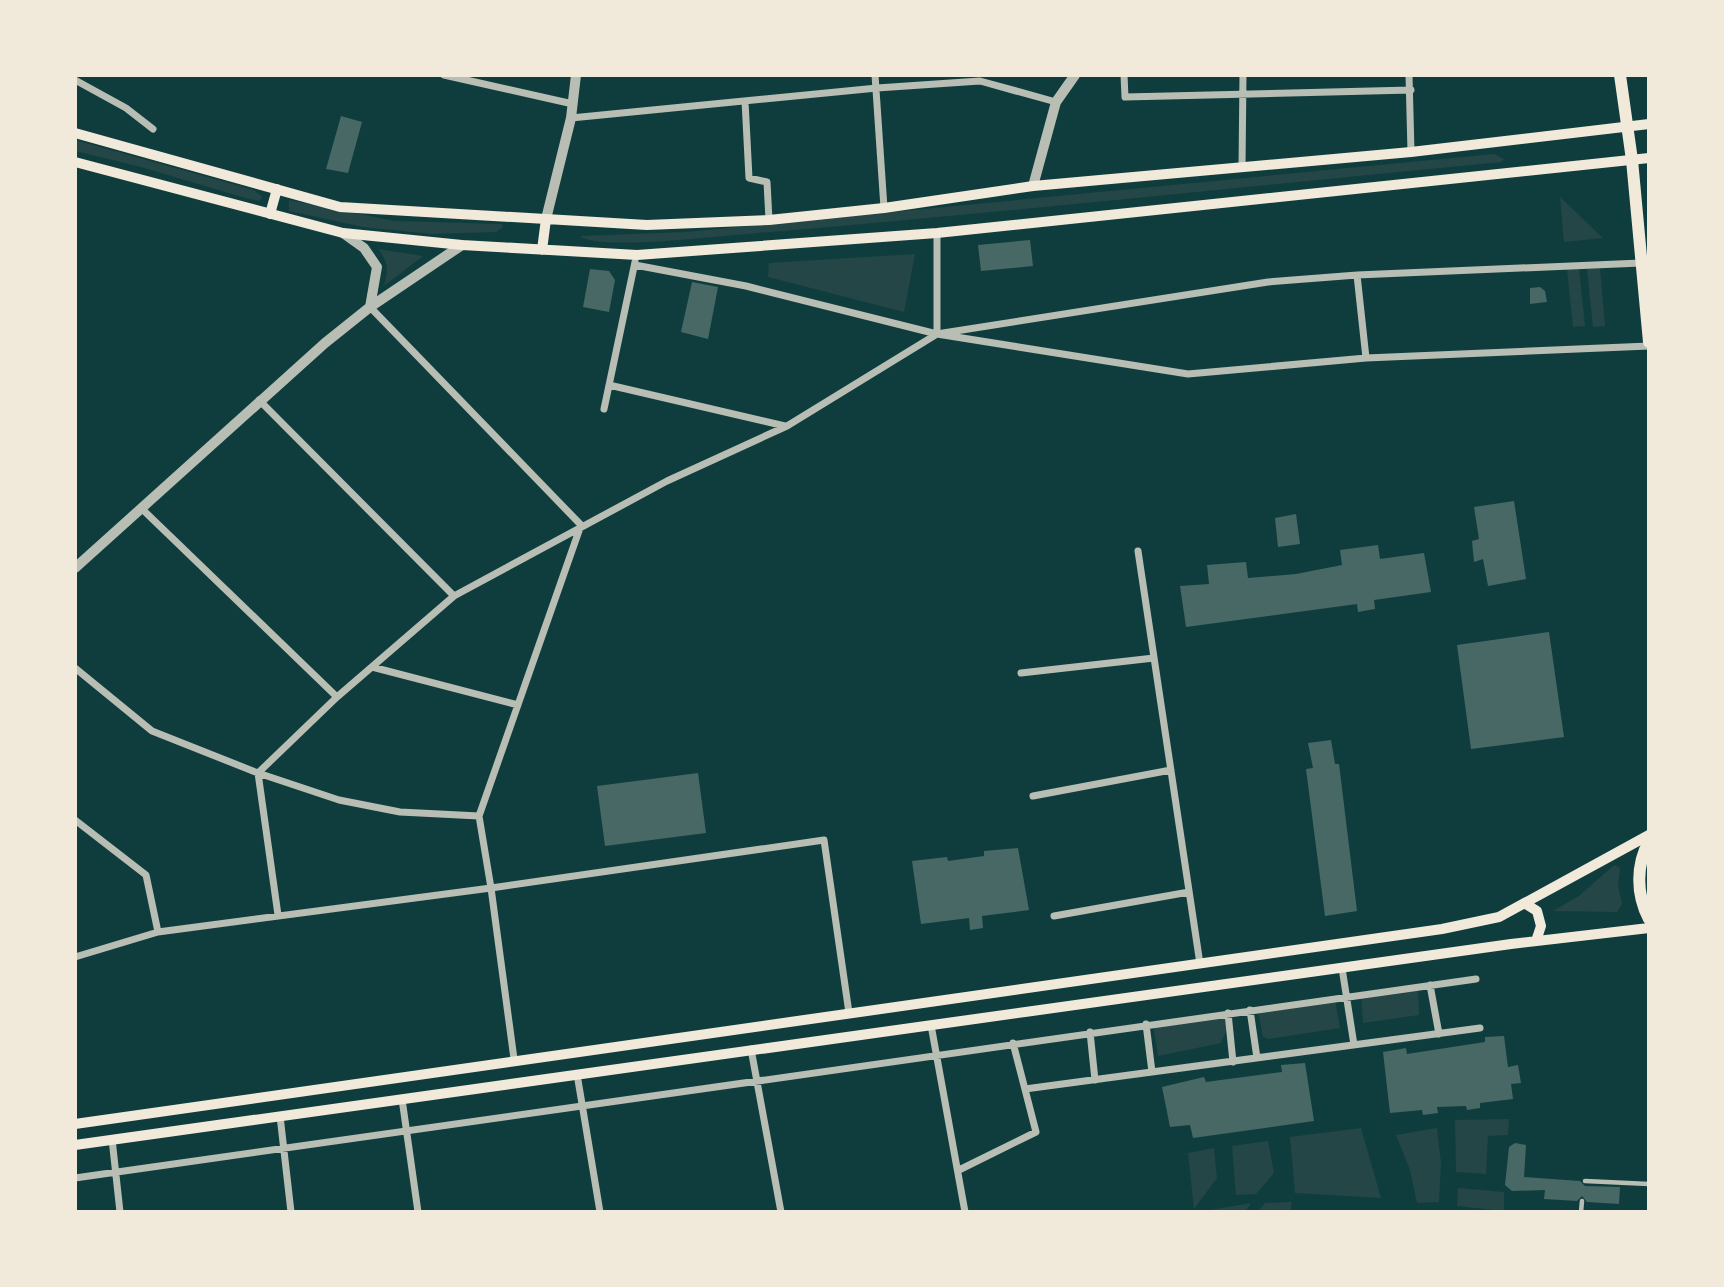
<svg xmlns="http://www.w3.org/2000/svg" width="1724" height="1287" font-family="Commissioner,sans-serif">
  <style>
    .green { fill: #244646 }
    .building { fill: #486865 }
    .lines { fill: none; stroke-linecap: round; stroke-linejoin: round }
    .service { stroke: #b8beb3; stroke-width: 4.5 }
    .minor { stroke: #b8beb3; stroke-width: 7 }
    .tertiary { stroke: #b8beb3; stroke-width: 10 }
    .secondary { stroke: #f1e9da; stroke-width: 10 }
    .primary { stroke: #f1e9da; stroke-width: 12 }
  </style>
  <rect width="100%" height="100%" fill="#0f3d3e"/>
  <!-- green -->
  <path class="green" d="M 75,140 L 254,190 L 262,197 L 260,201 L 249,199 L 141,167 L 75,151 Z
    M 1494,154 L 1504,159 L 1502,162 C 1250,186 999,213 747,234 C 718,236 598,251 580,236 L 685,232 Z
    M 1560,197 L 1603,238 L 1564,242 Z
    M 289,200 L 395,221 L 502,224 L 503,227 L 496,232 L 432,234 L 363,227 L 289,211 Z
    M 378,249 L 423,256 L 384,286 C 389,270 388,261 378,249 Z
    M 915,254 L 904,312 L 768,277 L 769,263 Z
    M 1579,268 L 1585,326 L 1573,327 L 1567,269 Z
    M 1600,268 L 1605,326 L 1593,327 L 1587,269 Z
    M 1614,865 L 1620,868 L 1618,885 L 1622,904 L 1617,912 L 1553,911 L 1579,896 Z
    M 1418,988 L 1419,1015 L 1363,1023 L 1361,996 Z
    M 1335,1000 L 1340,1028 L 1269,1039 L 1263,1037 L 1258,1011 Z
    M 1225,1016 L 1227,1029 L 1221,1043 L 1158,1056 L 1153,1025 Z
    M 1509,1119 L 1508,1135 L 1488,1136 L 1486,1174 L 1456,1172 L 1455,1120 Z
    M 1361,1128 L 1381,1198 L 1295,1193 L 1290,1137 Z
    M 1437,1128 L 1441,1163 L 1439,1202 L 1417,1203 L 1410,1170 L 1396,1135 Z
    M 1268,1141 L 1274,1173 L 1256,1194 L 1236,1195 L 1232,1146 Z
    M 1214,1148 L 1217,1178 L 1194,1209 L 1188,1153 Z
    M 1458,1188 L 1504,1192 L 1504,1211 L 1457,1206 Z
    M 1292,1202 L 1290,1212 L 1258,1212 L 1265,1203 Z
    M 1251,1203 L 1245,1212 L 1209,1212 L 1210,1210 Z"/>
  <!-- building -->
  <path class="building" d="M 341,116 L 362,122 L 348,173 L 326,169 Z
    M 1030,240 L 1033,266 L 981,271 L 978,245 Z
    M 590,269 L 609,271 L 615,280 L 609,312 L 583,307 Z
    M 692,282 L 718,287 L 708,339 L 681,332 Z
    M 1540,287 L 1545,291 L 1547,302 L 1530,304 L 1530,288 Z
    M 1514,501 L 1526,579 L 1488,586 L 1483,559 L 1474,562 L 1472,541 L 1479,539 L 1474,507 Z
    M 1296,514 L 1300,544 L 1278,547 L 1275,518 Z
    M 1378,545 L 1380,559 L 1424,553 L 1431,592 L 1374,600 L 1375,609 L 1358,612 L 1357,604 L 1186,627 L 1180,586 L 1209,584 L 1207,565 L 1246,562 L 1248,578 L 1296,574 L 1342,565 L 1340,550 Z
    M 1549,632 L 1564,737 L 1471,749 L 1457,645 Z
    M 1331,740 L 1335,764 L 1339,764 L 1357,911 L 1325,916 L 1306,769 L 1313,768 L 1308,743 Z
    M 698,773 L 706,833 L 605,846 L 597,786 Z
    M 1018,848 L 1029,910 L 982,916 L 983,928 L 970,930 L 969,918 L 921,924 L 912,861 L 947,857 L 948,861 L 984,856 L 984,851 Z
    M 1504,1036 L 1508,1067 L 1518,1065 L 1521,1083 L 1511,1084 L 1513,1099 L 1480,1103 L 1480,1108 L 1467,1110 L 1466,1106 L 1437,1107 L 1438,1113 L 1423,1115 L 1422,1110 L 1390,1113 L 1383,1052 L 1406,1048 L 1407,1054 L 1485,1042 L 1485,1037 Z
    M 1305,1063 L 1314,1121 L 1193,1138 L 1190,1125 L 1170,1127 L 1162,1087 L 1204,1077 L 1206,1082 L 1282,1072 L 1281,1065 Z
    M 1515,1143 L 1526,1145 L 1524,1177 L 1580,1181 L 1585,1186 L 1620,1187 L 1619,1204 L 1587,1202 L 1582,1196 L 1577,1201 L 1544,1199 L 1545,1190 L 1512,1191 L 1505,1185 L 1509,1147 Z"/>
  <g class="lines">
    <!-- service -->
    <path class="service" d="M 1585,1181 L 1649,1184
      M 1581,1212 L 1582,1201"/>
    <!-- minor -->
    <path class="minor" d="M 444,75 L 573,104
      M 875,75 L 884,208
      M 1124,75 L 1125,97 L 1411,90
      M 1409,75 L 1411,152
      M 75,80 L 126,108 L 153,129
      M 745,101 L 749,178 L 767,182 L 769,220
      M 571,118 L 877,88 L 980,81 L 1056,102
      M 1242,167 L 1243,75
      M 635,265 L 746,286 L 937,334 L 1188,374 L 1366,358 L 1649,346
      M 1357,275 L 1366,358
      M 370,307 L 581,525 L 479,816
      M 943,333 L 1268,282 L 1357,275 L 1641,263
      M 609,385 L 785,426
      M 259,400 L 454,596
      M 604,409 L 635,262
      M 141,508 L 337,697
      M 1138,551 L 1200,964
      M 372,667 L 518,705
      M 75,668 L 152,731 L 258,773 L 339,800 L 400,812 L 479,816 L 491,888 L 824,840 L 849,1013
      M 1021,673 L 1154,658
      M 1033,796 L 1171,770
      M 75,820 L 146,875 L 158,932
      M 278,915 L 258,773 L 337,697 L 454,596 L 667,481 L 787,426 L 937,334 L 937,233
      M 1054,916 L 1189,892
      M 75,957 L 158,932 L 491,888 L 514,1059
      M 1342,968 L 1354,1045
      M 1430,985 L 1439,1034
      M 1250,1010 L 1257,1058
      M 1228,1013 L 1233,1062
      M 1146,1024 L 1152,1072
      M 931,1025 L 965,1212
      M 1090,1032 L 1095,1080
      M 751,1049 L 781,1212
      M 577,1074 L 600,1212
      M 1025,1089 L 1480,1028
      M 402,1099 L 418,1212
      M 280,1116 L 291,1212
      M 112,1139 L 120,1212
      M 959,1170 L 1036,1132 L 1013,1043
      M 75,1178 L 1476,979"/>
    <!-- tertiary -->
    <path class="tertiary" d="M 1033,186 L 1056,102 L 1075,75
      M 546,219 L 571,118 L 576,75
      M 343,233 L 364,248 L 377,267 L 370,307
      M 75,568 L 325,343 L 370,307 L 462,245"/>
    <!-- secondary -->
    <path class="secondary" d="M 75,133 L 340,207 L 647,225 L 769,220 L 884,208 L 1033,186 L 1411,152 L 1649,124
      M 75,162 L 343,233 L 462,245 L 637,255 L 937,233 L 1649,158
      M 270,214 L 277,189
      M 542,250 L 546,219
      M 1524,903 L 1537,911 L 1541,926 L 1536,941
      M 75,1124 L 1442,929 L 1499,917 L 1649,835
      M 75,1145 L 1511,944 L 1649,928"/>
    <!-- primary -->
    <path class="primary" d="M 1620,75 L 1632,160 L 1649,342
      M 1649,841 C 1636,865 1636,894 1649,919"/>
  </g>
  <!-- border -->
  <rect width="1724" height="1287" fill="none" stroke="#f1e9da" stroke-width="154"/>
</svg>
